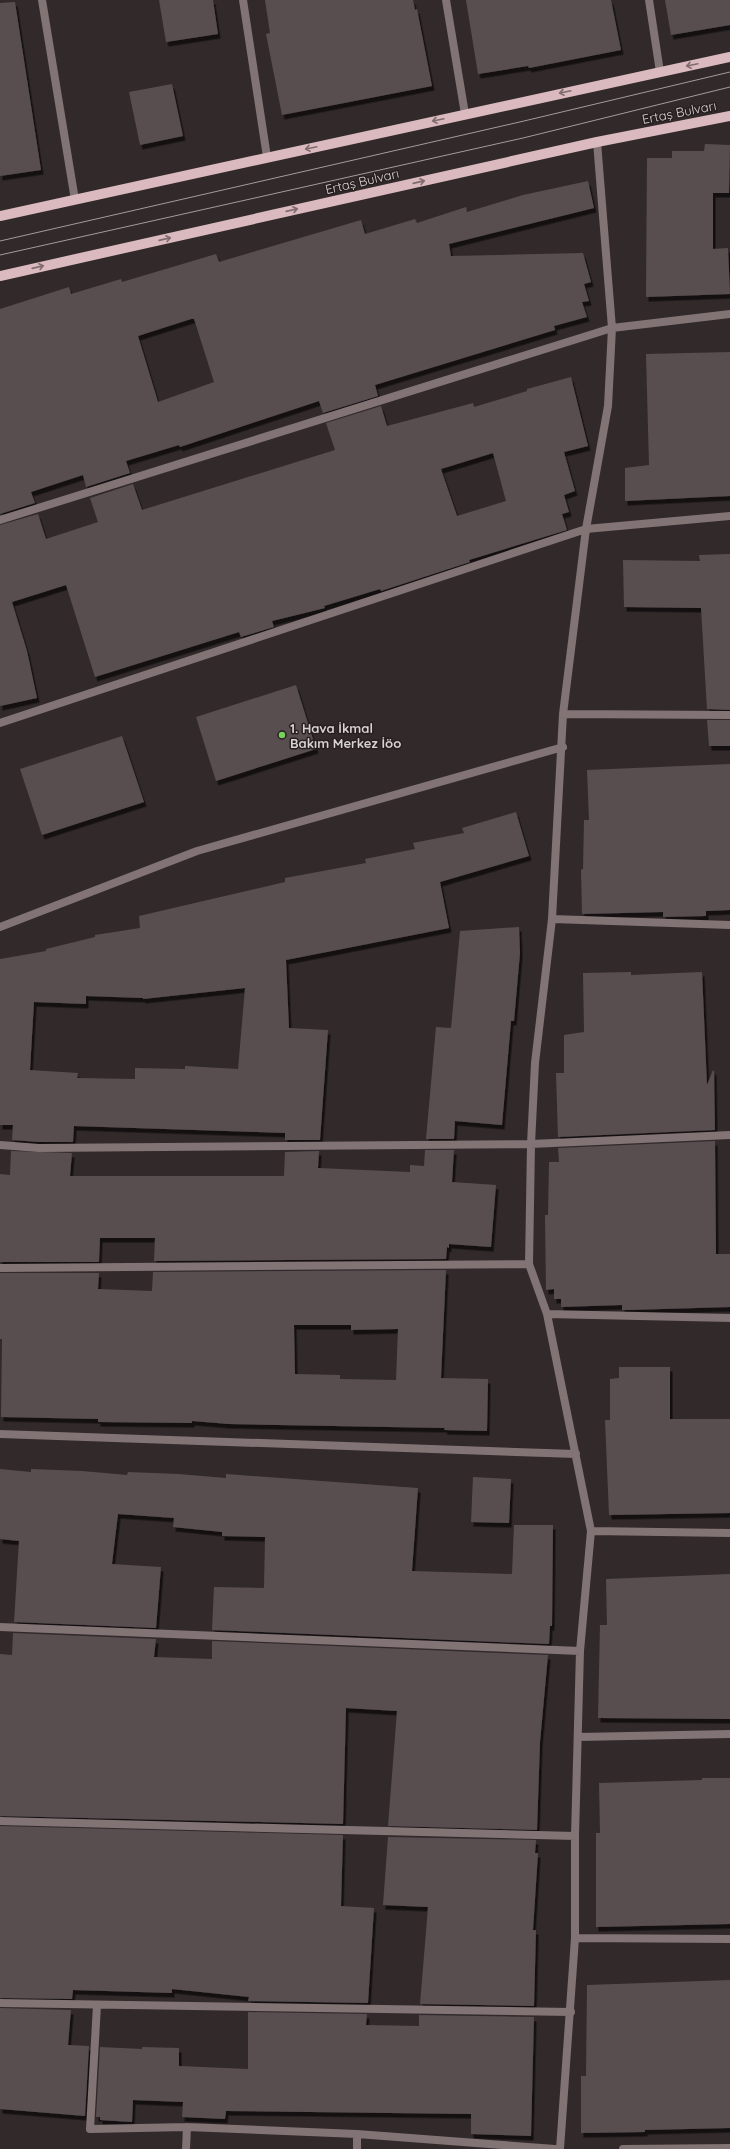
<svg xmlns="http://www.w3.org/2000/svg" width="730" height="2149" font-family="Quicksand,sans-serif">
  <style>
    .building { fill: #584e50; fill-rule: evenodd; filter: url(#shadow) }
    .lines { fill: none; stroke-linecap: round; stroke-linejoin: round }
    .minor { stroke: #827375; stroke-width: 8 }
    .primary { stroke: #dababe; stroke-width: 10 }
    .tram { stroke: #a29c9d; stroke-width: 1 }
    .oneway { stroke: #806c6f }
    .poi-dot { fill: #78d259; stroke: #271f20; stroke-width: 1.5 }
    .labels { text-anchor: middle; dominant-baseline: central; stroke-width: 3; stroke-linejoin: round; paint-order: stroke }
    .street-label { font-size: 13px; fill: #d8d3d3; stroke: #271f20 }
    .poi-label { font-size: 13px; font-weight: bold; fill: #d8d3d3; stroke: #271f20; text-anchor: start }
  </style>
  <defs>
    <filter id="shadow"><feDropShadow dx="2.5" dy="4.5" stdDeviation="0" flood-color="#0009"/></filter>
  </defs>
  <rect width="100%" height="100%" fill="#31292a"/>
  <!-- building -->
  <path class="building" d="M 159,0 L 213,0 L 218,34 L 166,42 Z
    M 265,0 L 413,0 L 415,10 L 417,9 L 432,86 L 282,115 L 266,34 L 270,33 Z
    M 466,0 L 611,0 L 621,50 L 529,68 L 528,66 L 478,74 Z
    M 665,0 L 730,0 L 730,25 L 671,35 Z
    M 15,2 L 41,170 L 0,176 L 0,3 Z
    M 172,84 L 183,136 L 140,145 L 129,92 Z
    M 705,144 L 730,145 L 729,193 L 713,193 L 713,249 L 728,248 L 730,294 L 646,297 L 647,158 L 672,158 L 672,151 L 704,151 Z
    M 588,181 L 594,208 L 449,244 L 451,256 L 583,253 L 591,282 L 584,284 L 589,301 L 582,302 L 587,317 L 554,326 L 555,330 L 375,385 L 378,396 L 323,413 L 319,401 L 180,447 L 179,445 L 126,461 L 130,473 L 86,487 L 83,475 L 31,492 L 35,503 L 0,514 L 0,309 L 69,287 L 71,294 L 121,279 L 122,282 L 216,254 L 219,262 L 361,220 L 365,234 L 415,219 L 417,223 L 466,207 L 467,212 L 523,195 ZM 191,319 L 194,319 L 214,382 L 158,402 L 138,336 Z
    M 730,352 L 730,496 L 625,501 L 625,468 L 649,465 L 646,354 Z
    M 571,377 L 588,446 L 564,452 L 575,491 L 564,495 L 569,512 L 562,514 L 567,530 L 469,560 L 470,562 L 381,591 L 380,589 L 324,606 L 325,608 L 272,621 L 274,627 L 241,637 L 239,632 L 95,677 L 66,585 L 12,602 L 27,651 L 37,698 L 0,706 L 0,525 L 38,514 L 46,539 L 98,522 L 90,498 L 133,484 L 142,510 L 335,450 L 326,423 L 381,406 L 387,426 L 473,403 L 474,407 L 527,391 L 527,389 ZM 493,453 L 506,501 L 457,516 L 441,469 Z
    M 730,554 L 730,710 L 707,709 L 701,608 L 624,607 L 623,560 L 700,561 L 699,555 Z
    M 296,685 L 316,749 L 216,781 L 196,717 Z
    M 707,720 L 730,720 L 730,746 L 709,746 Z
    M 122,736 L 144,802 L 42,835 L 20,769 Z
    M 730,764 L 730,910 L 706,911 L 706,916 L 663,917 L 663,912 L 582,914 L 581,870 L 583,869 L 584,820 L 589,820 L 587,770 Z
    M 516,812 L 529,856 L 440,882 L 449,928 L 286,960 L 289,1028 L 328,1030 L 320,1140 L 285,1140 L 285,1133 L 74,1126 L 73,1142 L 39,1142 L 12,1140 L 13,1125 L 0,1125 L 0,959 L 46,951 L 46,949 L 95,937 L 95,935 L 140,928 L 139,916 L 285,882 L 285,878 L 366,863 L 365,859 L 415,849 L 413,843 L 464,833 L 462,828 ZM 245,988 L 238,1069 L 185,1066 L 185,1069 L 135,1068 L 135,1079 L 77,1078 L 78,1073 L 30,1070 L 34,1002 L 86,1004 L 86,996 L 143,998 L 143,999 Z
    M 519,927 L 520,953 L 514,1021 L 511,1021 L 502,1125 L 455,1121 L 454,1139 L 426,1139 L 436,1027 L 451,1028 L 460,931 Z
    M 631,972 L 631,975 L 702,972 L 707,1085 L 713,1070 L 714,1071 L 715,1130 L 558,1137 L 556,1073 L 564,1073 L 564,1035 L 584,1032 L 583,973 Z
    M 715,1141 L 716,1254 L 730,1254 L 730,1307 L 629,1310 L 622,1310 L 622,1305 L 561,1307 L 561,1299 L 554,1299 L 554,1289 L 546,1290 L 545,1215 L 548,1215 L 549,1162 L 559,1162 L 558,1148 Z
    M 425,1150 L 454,1150 L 452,1182 L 496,1185 L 491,1247 L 449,1244 L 449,1248 L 447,1247 L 446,1259 L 154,1261 L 155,1238 L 100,1238 L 99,1262 L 0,1262 L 0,1174 L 10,1175 L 11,1151 L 72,1153 L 70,1176 L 284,1176 L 285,1152 L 319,1151 L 318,1168 L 410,1172 L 410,1165 L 424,1166 Z
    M 446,1270 L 441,1378 L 488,1379 L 487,1431 L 444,1430 L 445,1428 L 229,1424 L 192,1421 L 192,1423 L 98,1422 L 98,1419 L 1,1417 L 2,1339 L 0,1339 L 0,1273 L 99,1273 L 98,1289 L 152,1291 L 153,1272 ZM 294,1325 L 351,1325 L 351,1330 L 398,1329 L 396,1380 L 340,1379 L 340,1375 L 295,1374 Z
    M 619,1367 L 670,1367 L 670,1419 L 730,1419 L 730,1513 L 609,1515 L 605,1420 L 610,1420 L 610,1379 L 619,1378 Z
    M 0,1469 L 31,1472 L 31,1469 L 82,1471 L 127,1475 L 128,1472 L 178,1474 L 226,1478 L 226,1474 L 418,1488 L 412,1571 L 512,1574 L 514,1525 L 553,1525 L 552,1626 L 550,1626 L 549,1644 L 212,1630 L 214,1587 L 264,1588 L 265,1537 L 222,1536 L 222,1532 L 173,1527 L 174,1518 L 118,1514 L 112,1564 L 161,1567 L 156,1628 L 14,1622 L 19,1541 L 0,1539 Z
    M 473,1477 L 511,1479 L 509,1523 L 471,1522 Z
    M 730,1574 L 730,1719 L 598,1718 L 600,1625 L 607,1625 L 606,1579 Z
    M 13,1633 L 156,1639 L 154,1657 L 212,1659 L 212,1641 L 548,1655 L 540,1742 L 537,1830 L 388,1826 L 397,1711 L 346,1708 L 343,1824 L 0,1816 L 0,1654 L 12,1655 Z
    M 702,1778 L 730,1778 L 730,1924 L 596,1927 L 596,1833 L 600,1833 L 599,1783 L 702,1780 Z
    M 0,1826 L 343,1835 L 341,1906 L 374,1908 L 368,2003 L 248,2001 L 249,1997 L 172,1989 L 172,1993 L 73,1990 L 72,1999 L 0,1998 Z
    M 388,1837 L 536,1840 L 535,1853 L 538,1853 L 533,1930 L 536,1930 L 534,2006 L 420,2004 L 428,1907 L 383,1905 Z
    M 730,1980 L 730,2128 L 645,2130 L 645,2132 L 581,2133 L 581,2076 L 586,2076 L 587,1985 Z
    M 0,2008 L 71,2010 L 68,2045 L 89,2046 L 85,2116 L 0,2109 Z
    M 248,2012 L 367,2014 L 366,2025 L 419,2026 L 419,2015 L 534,2017 L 531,2136 L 471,2134 L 471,2114 L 226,2111 L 225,2119 L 182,2117 L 183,2102 L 133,2100 L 132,2122 L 100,2120 L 100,2117 L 96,2117 L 100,2047 L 142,2049 L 142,2047 L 179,2048 L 179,2066 L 248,2069 Z"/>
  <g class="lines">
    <!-- minor -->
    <path class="minor" d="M 42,0 L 75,200
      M 243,0 L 267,157
      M 446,0 L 465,114
      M 649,0 L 660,72
      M 0,520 L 612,328 L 730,314
      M 563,714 L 730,715
      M 0,723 L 586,529 L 730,516
      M 552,919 L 730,925
      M 0,927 L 197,851 L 563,747
      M 0,1145 L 39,1148 L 531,1144 L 730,1135
      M 0,1268 L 529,1264
      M 547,1314 L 730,1318
      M 0,1434 L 576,1454
      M 591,1531 L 730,1533
      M 0,1627 L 580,1651
      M 578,1737 L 730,1734
      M 0,1821 L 575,1836
      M 575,1938 L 730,1939
      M 0,2003 L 571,2012
      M 97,2005 L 90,2129 L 187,2127 L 357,2134
      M 186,2149 L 187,2127
      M 357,2149 L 357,2134 L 555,2149
      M 560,2149 L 575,1938 L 575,1836 L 580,1651 L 591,1531 L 547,1314 L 529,1264 L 531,1144 L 535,1063 L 552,919 L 563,714 L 586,529 L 608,406 L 612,328 L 597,142
      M 623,2149 L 730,2148"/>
    <!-- primary -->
    <path class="primary" d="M 0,216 L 730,57
      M 0,276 L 597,142 L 730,116"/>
    <!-- tram -->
    <path class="tram" d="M 0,241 L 524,121 L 730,72
      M 0,255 L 523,138 L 730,87"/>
  </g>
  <!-- one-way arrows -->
  <defs><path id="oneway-shaft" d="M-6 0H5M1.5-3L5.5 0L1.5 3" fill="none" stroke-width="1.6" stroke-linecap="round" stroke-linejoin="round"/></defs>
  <g class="oneway">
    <use href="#oneway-shaft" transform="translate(692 65) rotate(168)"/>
    <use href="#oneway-shaft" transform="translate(565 92) rotate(168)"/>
    <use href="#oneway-shaft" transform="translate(438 120) rotate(168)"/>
    <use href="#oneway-shaft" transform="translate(311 148) rotate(168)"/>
    <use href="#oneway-shaft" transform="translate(419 182) rotate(-13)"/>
    <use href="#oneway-shaft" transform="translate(292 210) rotate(-13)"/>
    <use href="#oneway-shaft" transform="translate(165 239) rotate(-13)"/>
    <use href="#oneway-shaft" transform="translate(38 267) rotate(-13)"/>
  </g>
  <!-- markers -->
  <circle class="poi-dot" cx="282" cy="735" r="4"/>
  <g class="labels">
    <!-- street labels -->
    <g class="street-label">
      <text transform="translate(679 112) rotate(-11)">Ertaş Bulvarı</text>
      <text transform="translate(362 181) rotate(-13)">Ertaş Bulvarı</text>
    </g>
    <!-- poi labels -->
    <g class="poi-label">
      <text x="290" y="728">1. Hava İkmal<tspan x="290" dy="15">Bakım Merkez İöo</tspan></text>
    </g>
  </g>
</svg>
